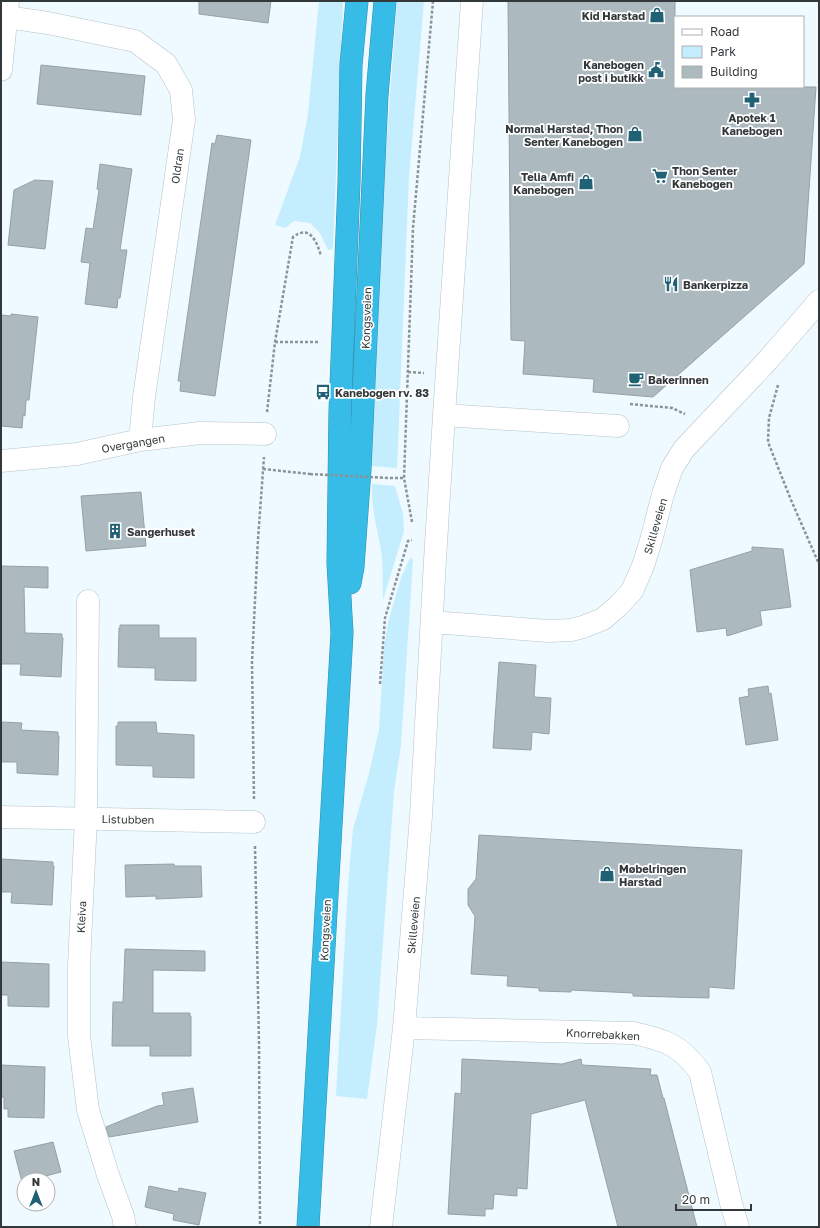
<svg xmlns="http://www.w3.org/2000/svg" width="820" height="1228" font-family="'Golos Text',sans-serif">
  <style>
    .green { fill: #c4edfe }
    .building { fill: #acb9bf; stroke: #94a2a7 }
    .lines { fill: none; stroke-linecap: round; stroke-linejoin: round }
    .minor-casing { stroke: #b5c3c8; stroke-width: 23 }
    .highway-casing { stroke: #358eab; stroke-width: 23 }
    .path { stroke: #8b9397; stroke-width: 2.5; stroke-dasharray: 3 2; stroke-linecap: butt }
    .minor { stroke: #fff; stroke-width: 22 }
    .highway { stroke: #36bce7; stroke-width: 22 }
    .path-bridge { stroke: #8b9397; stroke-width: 2.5; stroke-dasharray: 3 2; stroke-linecap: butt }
    .labels { text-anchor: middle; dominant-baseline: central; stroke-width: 3.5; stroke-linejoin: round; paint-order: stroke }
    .poi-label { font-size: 11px; font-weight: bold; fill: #33393b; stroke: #fff; text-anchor: start }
    .street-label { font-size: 11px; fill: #33393b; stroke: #fff }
  </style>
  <rect width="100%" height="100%" fill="#eefaff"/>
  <!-- green -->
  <path class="green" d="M 319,1 L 343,1 L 333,249 L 328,250 L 320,233 L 310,223 L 294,221 L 285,228 L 275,225 L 300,157 L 308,114 Z
    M 397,1 L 424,1 L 409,177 L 397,468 L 371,466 L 384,178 Z
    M 372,484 L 395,486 L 403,514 L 404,531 L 383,600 C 382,582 384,562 380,545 C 376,523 371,506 372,484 Z
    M 410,558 L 412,558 L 413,560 L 401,745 L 394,791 L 377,1025 L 367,1099 L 336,1096 L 348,886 L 353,829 L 369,773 L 379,730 L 384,648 L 388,622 L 401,578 Z"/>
  <!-- building -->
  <path class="building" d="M 199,1 L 271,1 L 268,23 L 199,14 Z
    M 508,1 L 675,1 L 675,87 L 816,87 L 804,264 L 653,397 L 593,392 L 594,379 L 523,374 L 525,341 L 511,340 Z
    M 41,65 L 145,76 L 141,115 L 37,104 Z
    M 217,135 L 251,140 L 215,396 L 180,391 L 181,381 L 178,381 L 212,143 L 215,144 Z
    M 100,164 L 132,169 L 120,250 L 127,250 L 120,298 L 118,298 L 117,308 L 85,304 L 90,263 L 81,262 L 86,228 L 93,229 L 99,190 L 97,189 Z
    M 35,180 L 53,181 L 45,249 L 8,245 L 14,190 Z
    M 11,314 L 38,317 L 29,400 L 26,400 L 25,416 L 23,415 L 22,428 L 1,426 L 1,315 L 11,316 Z
    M 141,492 L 146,546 L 86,551 L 81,496 Z
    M 752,547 L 783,549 L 791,607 L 760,611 L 762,625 L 727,636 L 726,628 L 697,632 L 690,570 L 752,551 Z
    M 1,566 L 48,567 L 48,588 L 24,587 L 25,633 L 62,634 L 62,638 L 63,638 L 61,677 L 20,675 L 21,664 L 1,664 Z
    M 120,625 L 159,625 L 159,638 L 196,638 L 196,681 L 155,680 L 155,668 L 118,667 L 119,628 L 120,628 Z
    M 499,662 L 536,665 L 534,697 L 551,698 L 549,734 L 532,732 L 531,750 L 493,748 Z
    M 768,686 L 769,694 L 771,693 L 778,740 L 746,745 L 739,698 L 749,696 L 748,689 Z
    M 1,722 L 22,723 L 21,730 L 58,732 L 58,736 L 59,736 L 58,775 L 17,773 L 17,762 L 1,762 Z
    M 118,722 L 156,722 L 157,733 L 194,735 L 194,778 L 153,777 L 153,766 L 116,765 L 116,726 L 118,726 Z
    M 479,835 L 742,850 L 734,989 L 709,987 L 709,998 L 633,996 L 633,993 L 571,990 L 571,992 L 539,991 L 539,988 L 507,986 L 508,976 L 471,974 L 475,916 L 468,905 L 468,889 L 476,879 Z
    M 1,859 L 53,862 L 53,866 L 54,866 L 52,905 L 11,903 L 12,892 L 1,892 Z
    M 174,864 L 174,866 L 201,866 L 202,897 L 156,899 L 156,896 L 126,897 L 125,865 Z
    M 125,949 L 205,951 L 205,971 L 153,970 L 153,1013 L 190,1013 L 190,1016 L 191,1016 L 191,1056 L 150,1056 L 150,1046 L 112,1046 L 113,1002 L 123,1002 Z
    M 1,962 L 49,964 L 49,1007 L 8,1006 L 8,995 L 1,995 Z
    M 462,1059 L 562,1064 L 581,1059 L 582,1065 L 651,1069 L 650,1075 L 657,1075 L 663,1098 L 664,1098 L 697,1227 L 618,1227 L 585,1100 L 531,1114 L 527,1189 L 517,1188 L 517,1196 L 494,1194 L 493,1209 L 485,1209 L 485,1216 L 448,1214 L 455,1093 L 461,1094 Z
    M 1,1065 L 45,1067 L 44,1118 L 8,1117 L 8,1109 L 4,1109 L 4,1097 L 1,1097 Z
    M 193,1088 L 198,1122 L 109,1137 L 106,1127 L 157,1106 L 164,1105 L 162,1093 Z
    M 53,1142 L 61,1172 L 30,1180 L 24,1180 L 24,1181 L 22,1182 L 14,1151 Z
    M 149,1186 L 178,1192 L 179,1188 L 206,1193 L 199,1225 L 173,1220 L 174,1214 L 145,1207 Z"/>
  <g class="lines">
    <defs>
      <path id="minor" d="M 472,1 L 444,415 L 618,426
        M 6,17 L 48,23 L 135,41 L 166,64 L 181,90 L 184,120 L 144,397 L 140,440
        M 1,70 L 8,1
        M 1,461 L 77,454 L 140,440 L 200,433 L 265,434
        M 88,601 L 86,818 L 79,965 L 79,1036 L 88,1110 L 108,1175 L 123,1216 L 125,1227
        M 432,622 L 548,631 L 571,630 L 583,627 L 603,619 L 618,606 L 632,591 L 643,566 L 652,537 L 663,494 L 672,468 L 684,449 L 768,360 L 819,301
        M 1,817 L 254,822
        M 404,1028 L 633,1033 C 666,1040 680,1045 700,1072 L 731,1203 L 738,1227
        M 381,1227 L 404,1028 L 421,816 L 435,560 L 444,415"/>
      <path id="highway" d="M 350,583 L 353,567 L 360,469 L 377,95 L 385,1
        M 308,1227 L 342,633 L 338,563 L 340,411 L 349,183 L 351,65 L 357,1"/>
    </defs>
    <!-- minor casing -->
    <use href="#minor" class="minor-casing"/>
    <!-- highway casing -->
    <use href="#highway" class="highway-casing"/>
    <!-- path -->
    <path class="path" d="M 275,342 L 319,342
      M 408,372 L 424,373
      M 778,385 L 769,418 L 768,442 L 791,500 L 819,564
      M 630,404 L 672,408 L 685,414
      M 267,412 L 275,342 L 293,237 C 310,224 317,242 321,256
      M 263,469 L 310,474
      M 390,478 L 404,478
      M 412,522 L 404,478 L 413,228 L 433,1
      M 380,684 L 385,618 L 408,541 L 412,540
      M 254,799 L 252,662 L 258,539 L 264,457
      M 255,846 L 259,1042 L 260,1227"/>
    <!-- minor -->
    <use href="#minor" class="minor"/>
    <!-- highway -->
    <use href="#highway" class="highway"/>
    <!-- path-bridge -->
    <path class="path-bridge" d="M 310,474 L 390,478"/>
  </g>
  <!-- icons -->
  <defs>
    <symbol id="shop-bare" viewBox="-9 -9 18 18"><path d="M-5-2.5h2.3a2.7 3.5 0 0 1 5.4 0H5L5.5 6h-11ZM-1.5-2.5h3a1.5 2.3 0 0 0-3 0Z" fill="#216176" stroke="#fff" stroke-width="2.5" paint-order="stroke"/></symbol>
    <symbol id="civic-bare" viewBox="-9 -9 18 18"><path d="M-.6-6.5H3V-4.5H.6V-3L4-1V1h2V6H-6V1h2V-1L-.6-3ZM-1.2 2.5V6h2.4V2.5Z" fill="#216176" stroke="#fff" stroke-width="2.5" paint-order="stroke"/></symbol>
    <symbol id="pharmacy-bare" viewBox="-9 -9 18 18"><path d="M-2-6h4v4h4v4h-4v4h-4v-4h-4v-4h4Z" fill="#216176" stroke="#fff" stroke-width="2.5" paint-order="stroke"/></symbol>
    <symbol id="supermarket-bare" viewBox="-9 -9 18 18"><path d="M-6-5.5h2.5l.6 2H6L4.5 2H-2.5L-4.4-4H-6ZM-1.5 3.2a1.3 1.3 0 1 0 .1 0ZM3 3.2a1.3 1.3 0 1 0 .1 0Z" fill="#216176" stroke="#fff" stroke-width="2.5" paint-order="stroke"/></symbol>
    <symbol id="restaurant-bare" viewBox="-9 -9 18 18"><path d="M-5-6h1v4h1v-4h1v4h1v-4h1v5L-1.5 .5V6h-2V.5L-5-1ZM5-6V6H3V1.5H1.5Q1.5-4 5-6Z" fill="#216176" stroke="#fff" stroke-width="2.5" paint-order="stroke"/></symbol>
    <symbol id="cafe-bare" viewBox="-9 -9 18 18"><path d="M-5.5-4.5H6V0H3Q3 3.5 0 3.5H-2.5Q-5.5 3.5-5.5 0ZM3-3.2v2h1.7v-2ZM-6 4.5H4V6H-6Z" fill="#216176" stroke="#fff" stroke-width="2.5" paint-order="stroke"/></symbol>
    <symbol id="bus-bare" viewBox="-9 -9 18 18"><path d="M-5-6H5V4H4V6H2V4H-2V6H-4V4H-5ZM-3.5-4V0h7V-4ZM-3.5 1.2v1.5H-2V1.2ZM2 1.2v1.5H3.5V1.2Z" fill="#216176" stroke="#fff" stroke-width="2.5" paint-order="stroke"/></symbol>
    <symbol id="building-bare" viewBox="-9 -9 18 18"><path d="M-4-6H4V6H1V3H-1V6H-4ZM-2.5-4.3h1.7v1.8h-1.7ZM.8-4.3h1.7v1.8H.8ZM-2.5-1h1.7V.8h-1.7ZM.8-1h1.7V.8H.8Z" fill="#216176" stroke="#fff" stroke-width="2.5" paint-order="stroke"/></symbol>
  </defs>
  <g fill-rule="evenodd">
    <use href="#shop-bare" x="646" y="4" width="22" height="22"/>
    <use href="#civic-bare" x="645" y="59" width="22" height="22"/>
    <use href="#pharmacy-bare" x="741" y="89" width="22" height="22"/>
    <use href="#shop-bare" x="624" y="123" width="22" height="22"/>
    <use href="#supermarket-bare" x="649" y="165" width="22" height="22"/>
    <use href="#shop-bare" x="575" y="171" width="22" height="22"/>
    <use href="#restaurant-bare" x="660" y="273" width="22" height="22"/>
    <use href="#cafe-bare" x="625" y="368" width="22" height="22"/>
    <use href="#bus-bare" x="312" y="381" width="22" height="22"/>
    <use href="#building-bare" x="104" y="520" width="22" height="22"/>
    <use href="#shop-bare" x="596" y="863" width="22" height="22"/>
  </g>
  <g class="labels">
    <!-- poi labels -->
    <g class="poi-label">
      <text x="645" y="15" text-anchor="end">Kid Harstad</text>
      <text x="644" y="64" text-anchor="end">Kanebogen<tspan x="644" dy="13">post i butikk</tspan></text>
      <text x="752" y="117" text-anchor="middle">Apotek 1<tspan x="752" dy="13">Kanebogen</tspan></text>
      <text x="623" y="128" text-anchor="end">Normal Harstad, Thon<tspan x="623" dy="13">Senter Kanebogen</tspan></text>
      <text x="672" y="170">Thon Senter<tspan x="672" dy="13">Kanebogen</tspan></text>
      <text x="574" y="176" text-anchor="end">Telia Amfi<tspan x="574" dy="13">Kanebogen</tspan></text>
      <text x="683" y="284">Bankerpizza</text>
      <text x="648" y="379">Bakerinnen</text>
      <text x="335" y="392">Kanebogen rv. 83</text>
      <text x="127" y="531">Sangerhuset</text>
      <text x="619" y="868">Møbelringen<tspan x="619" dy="13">Harstad</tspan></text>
    </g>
    <!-- street labels -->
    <g class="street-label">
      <text transform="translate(177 166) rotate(-82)">Oldran</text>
      <text transform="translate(366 318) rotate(-88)">Kongsveien</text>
      <text transform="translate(133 443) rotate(-10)">Overgangen</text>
      <text transform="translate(655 526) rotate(-74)">Skilleveien</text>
      <text transform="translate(128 819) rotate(1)">Listubben</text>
      <text transform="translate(81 917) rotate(-87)">Kleiva</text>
      <text transform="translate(413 925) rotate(-85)">Skilleveien</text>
      <text transform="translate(325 930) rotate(-87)">Kongsveien</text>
      <text transform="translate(603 1034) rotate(3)">Knorrebakken</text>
    </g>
  </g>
  <!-- border -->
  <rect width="820" height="1228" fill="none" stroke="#33393b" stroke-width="4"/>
  <!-- legend -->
  <rect x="674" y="16" width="130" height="72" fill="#ffffff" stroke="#adb0b1"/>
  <rect x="682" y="29" width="20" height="6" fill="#ffffff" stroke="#adb0b1"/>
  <text x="710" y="36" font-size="12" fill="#33393b">Road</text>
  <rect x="682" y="46" width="20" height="12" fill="#c4edfe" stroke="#adb0b1"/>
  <text x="710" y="56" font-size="12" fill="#33393b">Park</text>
  <rect x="682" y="66" width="20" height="12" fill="#acb9bf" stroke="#adb0b1"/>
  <text x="710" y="76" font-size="12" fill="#33393b">Building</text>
  <!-- north arrow -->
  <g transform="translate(36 1192)"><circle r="19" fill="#ffffff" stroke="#adb0b1"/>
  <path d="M0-3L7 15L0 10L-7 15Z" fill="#216176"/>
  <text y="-6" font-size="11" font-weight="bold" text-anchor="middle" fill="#33393b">N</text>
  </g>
  <!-- scale -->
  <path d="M676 1204v6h75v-6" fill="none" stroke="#33393b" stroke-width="2"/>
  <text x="682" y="1204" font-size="12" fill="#33393b" stroke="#ffffff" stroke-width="3" paint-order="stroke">20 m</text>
</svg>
